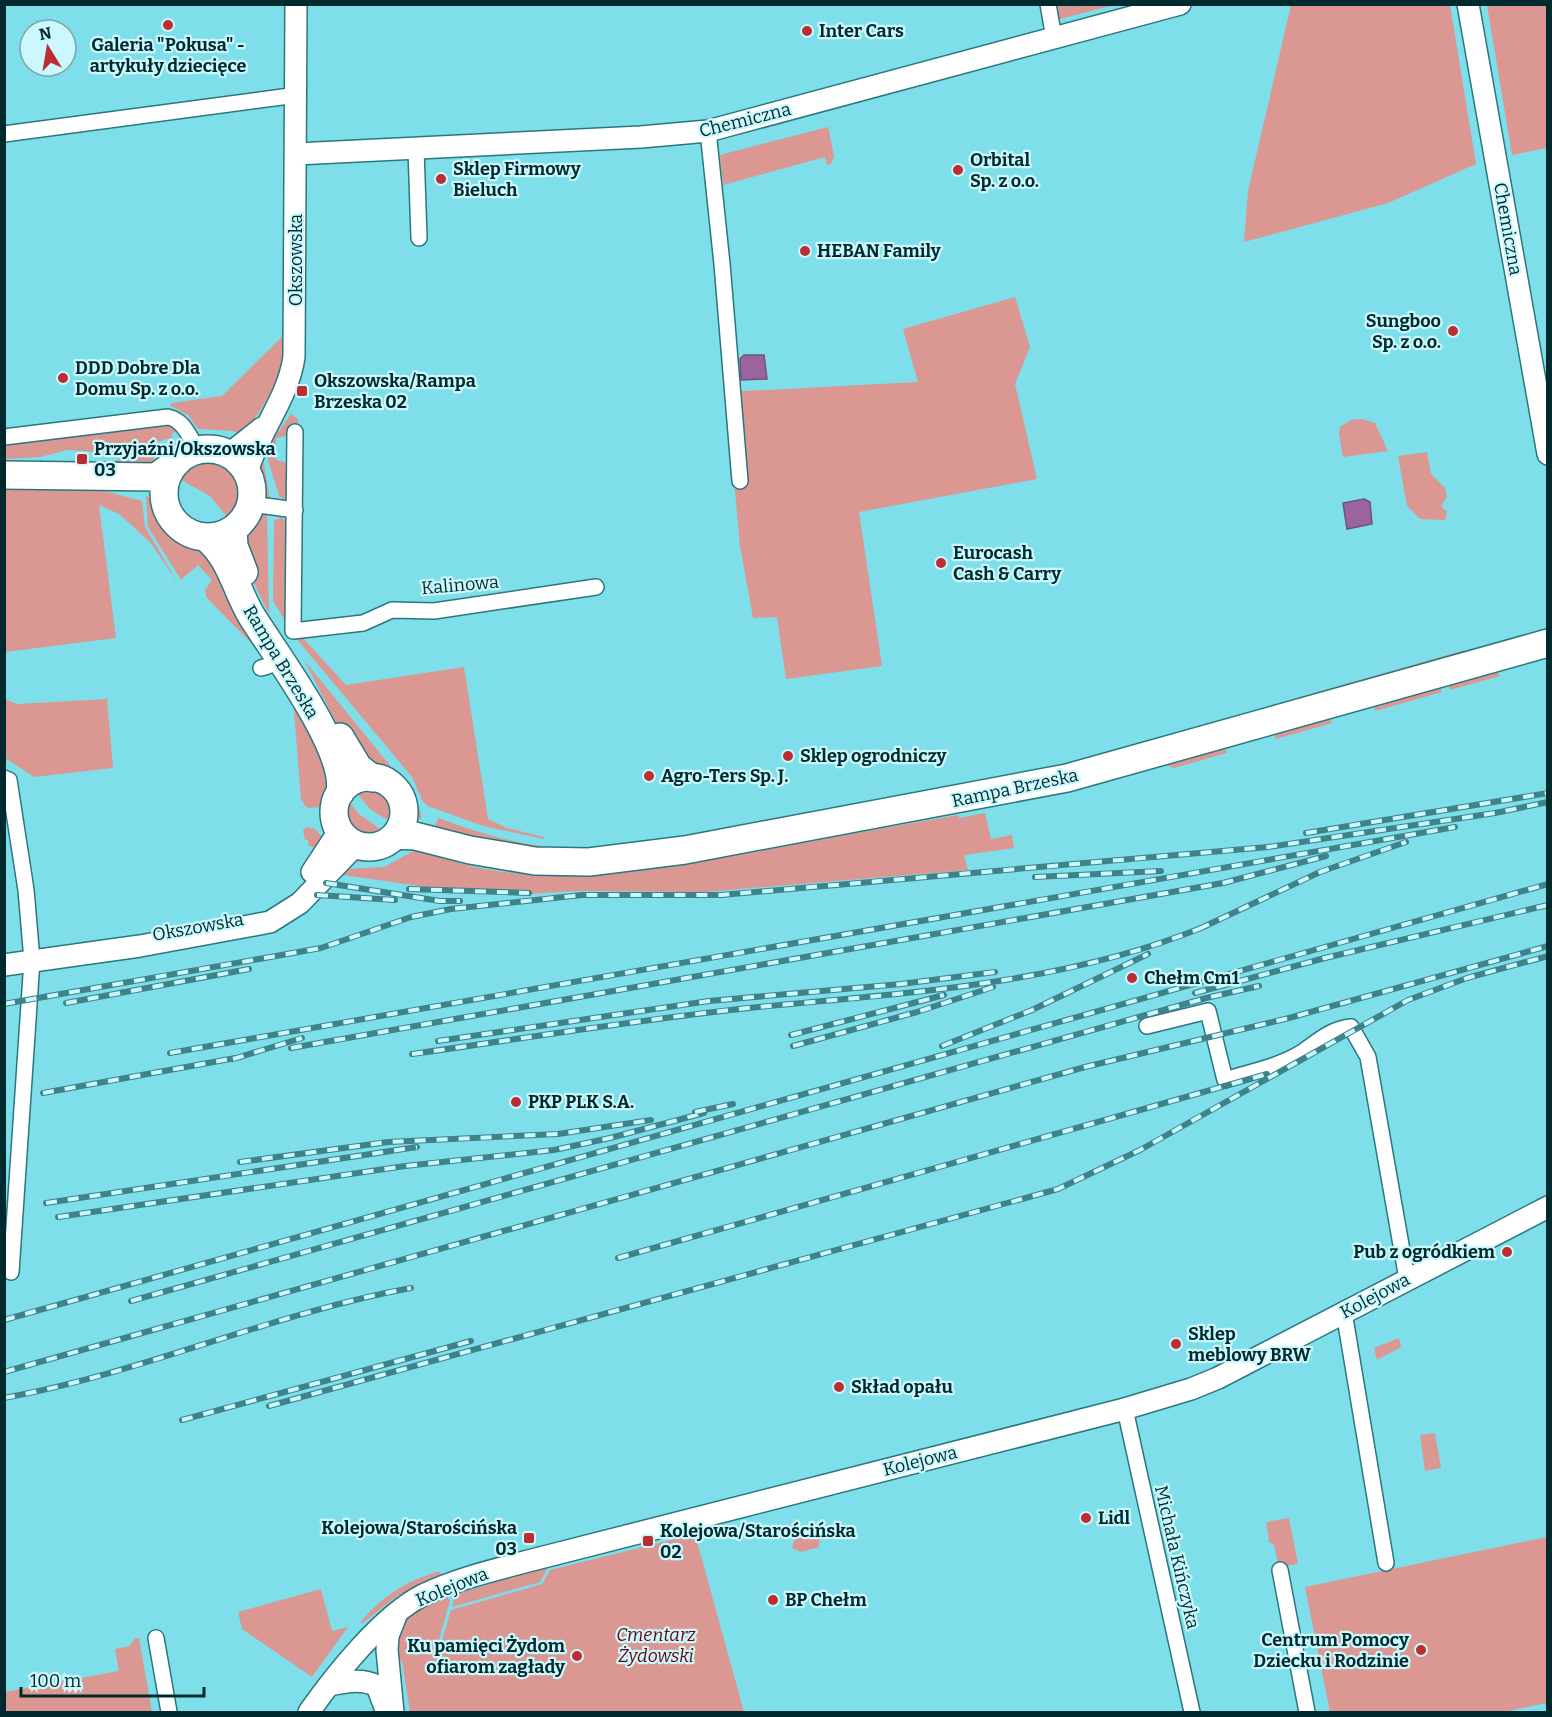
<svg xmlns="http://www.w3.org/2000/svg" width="1552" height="1717" font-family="Bitter,serif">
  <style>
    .green { fill: #db9791 }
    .water { fill: #9b649e; stroke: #6c537c; stroke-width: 1.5 }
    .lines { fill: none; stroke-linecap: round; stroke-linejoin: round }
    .street-casing { stroke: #2a777f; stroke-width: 18 }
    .secondary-casing { stroke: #2a777f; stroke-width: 24 }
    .highway-casing { stroke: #2a777f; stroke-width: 30 }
    .street { stroke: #fff; stroke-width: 15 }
    .secondary { stroke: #fff; stroke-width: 21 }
    .highway { stroke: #fff; stroke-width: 27 }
    .rail-casing { stroke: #3e828a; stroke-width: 6 }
    .rail { stroke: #cbf8fd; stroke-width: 4; stroke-dasharray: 11; stroke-linecap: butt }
    .poi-dot { fill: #bc2c30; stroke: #cbf8fd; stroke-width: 2 }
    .labels { text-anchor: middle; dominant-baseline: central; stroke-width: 4.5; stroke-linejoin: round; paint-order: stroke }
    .poi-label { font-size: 18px; font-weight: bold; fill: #002a2e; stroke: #cbf8fd; text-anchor: start }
    .street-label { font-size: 18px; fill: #002a2e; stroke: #cbf8fd }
    .park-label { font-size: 18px; font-style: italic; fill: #6c000b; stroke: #cbf8fd }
  </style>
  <rect width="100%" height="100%" fill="#7edfea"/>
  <!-- green -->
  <path class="green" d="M 1041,4 L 1114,5 L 1045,23 Z
    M 1291,5 L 1450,5 L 1476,164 L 1388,203 L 1244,242 L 1248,191 Z
    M 1487,5 L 1547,5 L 1547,148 L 1512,155 Z
    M 828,127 L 834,156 L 831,164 L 827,165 L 825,157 L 723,185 L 720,155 Z
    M 1015,297 L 1030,347 L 1015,384 L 1037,479 L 859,512 L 882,666 L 786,679 L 777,617 L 753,618 L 740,546 L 726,392 L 918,382 L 903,329 Z
    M 284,331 C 286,369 267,408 241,434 L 232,431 L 198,429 L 188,415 L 171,406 L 171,403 L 222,396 L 280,339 Z
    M 291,414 L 298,419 L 298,425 L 290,425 L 289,435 L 276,438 L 276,460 L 284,462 L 289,466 L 288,496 L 283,499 L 279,496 L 265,450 Z
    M 1362,419 L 1375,423 L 1388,451 L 1343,457 L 1339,434 L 1340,427 L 1351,420 Z
    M 155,423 L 168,424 L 176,432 L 172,433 L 173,437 L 120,453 L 67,450 L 40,457 L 5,459 L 4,445 Z
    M 200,436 L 233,438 L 229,447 L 206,445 L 196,438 Z
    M 157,450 L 149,470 L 110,462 Z
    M 1427,452 L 1431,474 L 1445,488 L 1447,497 L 1441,506 L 1447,512 L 1445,520 L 1420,519 L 1407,506 L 1398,456 Z
    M 258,455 L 263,459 L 270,500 C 253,491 254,472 258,455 Z
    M 209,460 C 242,464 255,498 232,523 L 210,496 L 178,478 L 190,465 Z
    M 67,487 L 108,492 L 142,501 L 145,527 L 178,583 L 150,542 L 119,514 L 99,505 L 116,638 L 5,652 L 4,488 Z
    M 146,495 C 157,503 159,513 166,523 C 179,539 194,543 212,551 L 259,651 L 206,597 L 205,590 L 212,580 L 198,565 L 181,580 L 148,527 Z
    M 267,514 L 269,613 C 256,589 221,523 267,514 Z
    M 280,516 L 289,524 L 289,627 L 273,601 L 274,520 L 279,519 Z
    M 301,636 L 346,685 L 464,667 L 488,819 L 507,828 L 544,837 L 544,839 L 483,826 L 428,806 L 423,802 L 412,777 L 295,637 Z
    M 1465,650 L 1464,653 L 1271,709 L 1268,706 Z
    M 304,660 L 410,790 L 421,813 L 421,820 L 413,814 L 400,786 L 393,779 L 353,755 Z
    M 1496,670 L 1500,676 L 1450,690 L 1448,684 Z
    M 1439,686 L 1442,692 L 1375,711 L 1374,705 Z
    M 293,698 L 335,787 C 329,800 323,811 306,807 L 301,799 Z
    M 5,699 L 17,704 L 107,699 L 113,768 L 34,777 L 5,758 Z
    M 1330,717 L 1332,723 L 1276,739 L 1274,733 Z
    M 1224,746 L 1227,753 L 1174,768 L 1161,763 Z
    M 363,784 C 384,787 404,799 393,823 L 371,810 L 354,790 Z
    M 346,798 L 359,814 L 386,833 L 368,838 L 350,831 L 342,813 Z
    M 821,809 L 573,857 L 452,834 L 435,827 L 438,818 C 473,831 511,843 549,847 C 635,854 736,825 821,809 Z
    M 985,813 L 991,839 L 1012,835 L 1014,848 L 964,855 L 968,870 L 705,892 L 576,891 L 530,894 L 469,893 L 336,874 L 345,869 L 384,867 L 419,848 C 437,854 455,863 475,867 C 571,887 665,868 760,851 C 826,839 892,826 959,815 L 959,818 Z
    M 306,827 L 315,829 L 324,839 L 316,848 L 309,846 L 308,840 L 305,840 L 303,831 Z
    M 395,843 L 411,846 L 381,861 L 350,862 L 360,852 L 374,852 Z
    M 1399,1338 L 1401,1347 L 1377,1360 L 1374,1348 Z
    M 1435,1433 L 1441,1468 L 1425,1471 L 1420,1435 Z
    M 1289,1518 L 1298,1564 L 1279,1567 L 1274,1545 L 1269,1542 L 1266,1522 Z
    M 813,1533 L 820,1536 L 819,1547 L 801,1552 L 792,1548 L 795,1538 Z
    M 695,1534 L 744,1712 L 410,1712 L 402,1661 L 393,1663 L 399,1623 L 406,1615 L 447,1596 L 450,1601 L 438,1643 L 409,1659 L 441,1644 L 451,1610 L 542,1584 L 550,1570 Z
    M 1547,1537 L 1547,1703 L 1503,1712 L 1330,1712 L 1305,1587 Z
    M 590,1551 L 591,1556 L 548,1567 L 540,1582 L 452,1607 L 455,1594 C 501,1582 544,1564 590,1551 Z
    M 440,1571 L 441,1576 L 397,1596 L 363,1623 L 360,1623 C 382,1596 406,1581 440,1571 Z
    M 321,1589 L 332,1631 L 348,1627 L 312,1677 L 242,1629 L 238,1612 Z
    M 139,1638 L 152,1712 L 5,1712 L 5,1692 L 119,1671 L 115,1649 L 130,1646 L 134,1639 Z"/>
  <!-- water -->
  <path class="water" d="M 744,355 L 764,355 L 767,379 L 741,380 L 740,359 Z
    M 1364,499 L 1370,502 L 1372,524 L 1347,529 L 1343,503 Z"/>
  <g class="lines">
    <defs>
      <path id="street" d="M 1048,4 L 1054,38
        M 708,131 L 722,264 L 740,481
        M 4,134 L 297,95
        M 416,149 L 419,238
        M 295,432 L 293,631 L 363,623 L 392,610 L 434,611 L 596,587
        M 4,437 L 168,417 C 184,420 189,437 198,450
        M 251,504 L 295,510
        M 261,668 L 268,666
        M 4,778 L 9,780 L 26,890 L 32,960 L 11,1272
        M 1147,1026 L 1208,1011 L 1225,1080 C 1250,1072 1278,1067 1301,1053 C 1319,1041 1328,1030 1351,1027 L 1368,1057 L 1407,1279
        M 1344,1312 L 1386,1563
        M 1125,1409 L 1192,1712
        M 1280,1570 L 1307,1712
        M 156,1638 L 169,1712"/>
      <path id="secondary" d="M 1468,4 L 1548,454
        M 296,154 L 641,137 L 708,131 L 1180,4
        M 229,454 L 262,428
        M 247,472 C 259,431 288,399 294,357 L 296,4
        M 312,872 L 339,831
        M 4,965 L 140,946 L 270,922 L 300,903 L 356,845
        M 329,1685 C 346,1682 361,1678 377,1686 L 386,1710
        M 309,1712 C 335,1675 382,1616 423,1595 C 459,1578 498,1569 536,1559 L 1121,1410 L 1191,1389 L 1218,1378 L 1548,1207
        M 393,1712 L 387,1650 L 388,1636 L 397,1613"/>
      <path id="highway" d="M164 493a44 44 0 1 1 88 0a44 44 0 1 1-88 0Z
        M 4,475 L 156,477 L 175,463
        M 233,530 L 234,546 L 244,572
        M 205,537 C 230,556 236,590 251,615 C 275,654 348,749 340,793
        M 340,737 L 358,767 L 372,778
        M334 812a35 35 0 1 1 70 0a35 35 0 1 1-70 0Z
        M 396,835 L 415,836 L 470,850 L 535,861 L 589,862 L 685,850 L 1067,778 L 1548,643"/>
    </defs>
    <!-- street casing -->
    <use href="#street" class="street-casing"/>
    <!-- secondary casing -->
    <use href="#secondary" class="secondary-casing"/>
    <!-- highway casing -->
    <use href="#highway" class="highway-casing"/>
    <!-- street -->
    <use href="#street" class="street"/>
    <!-- secondary -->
    <use href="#secondary" class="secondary"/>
    <!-- highway -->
    <use href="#highway" class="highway"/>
    <defs>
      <path id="rail" d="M 1306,833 L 1548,793
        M 1035,877 L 1161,871
        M 326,883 L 440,901 L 460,901
        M 409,889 L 529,893
        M 317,895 L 395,900
        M 1199,929 L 1320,872 L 1406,842
        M 1195,993 L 1325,958 L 1548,905
        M 66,1003 L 249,969
        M 4,1004 L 321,948 L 411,917 L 451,909 L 582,895 L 721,895 L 1268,847 L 1495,813 L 1548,802
        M 791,1035 L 944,995
        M 438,1041 L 709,1001 L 901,984 L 995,972
        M 793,1046 L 917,1012 L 993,987
        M 942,1046 L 1032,1010 L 1148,954
        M 291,1048 L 1223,883 L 1326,856
        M 170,1053 L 1455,827
        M 412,1054 C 527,1038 642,1019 758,1007 C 908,993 1065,984 1206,926
        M 233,1059 L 302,1038
        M 43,1093 L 241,1057
        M 695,1112 L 733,1104
        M 240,1162 L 388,1142 L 558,1134 L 651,1120
        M 46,1203 L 417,1147
        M 58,1217 L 405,1166 L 554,1150 L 610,1138 L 704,1113
        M 618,1258 L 1267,1074
        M 131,1301 L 1206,998 L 1259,986
        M 4,1320 L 1548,884
        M 4,1372 L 1085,1067 L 1289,1018 L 1548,946
        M 4,1398 C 143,1373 273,1313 411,1288
        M 269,1406 L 1058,1189 L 1140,1150 L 1408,1000 L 1467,978 L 1548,956
        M 182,1420 L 471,1341"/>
    </defs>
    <!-- rail casing -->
    <use href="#rail" class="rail-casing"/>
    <!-- rail -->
    <use href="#rail" class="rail"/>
  </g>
  <!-- markers -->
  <g class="poi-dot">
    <circle cx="168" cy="25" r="6"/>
    <circle cx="807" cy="31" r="6"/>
    <circle cx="958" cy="170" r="6"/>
    <circle cx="441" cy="179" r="6"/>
    <circle cx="805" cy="251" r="6"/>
    <circle cx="1453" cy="331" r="6"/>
    <circle cx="63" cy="378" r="6"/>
    <rect x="296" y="385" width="12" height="12" rx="3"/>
    <rect x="76" y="453" width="12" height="12" rx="3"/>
    <circle cx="941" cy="563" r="6"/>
    <circle cx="788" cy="756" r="6"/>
    <circle cx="649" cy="776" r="6"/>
    <circle cx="1132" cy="978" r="6"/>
    <circle cx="516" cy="1102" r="6"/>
    <circle cx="1507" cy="1252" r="6"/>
    <circle cx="1176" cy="1344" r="6"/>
    <circle cx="839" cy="1387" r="6"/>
    <circle cx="1086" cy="1518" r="6"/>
    <rect x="523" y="1532" width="12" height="12" rx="3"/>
    <rect x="642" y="1535" width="12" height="12" rx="3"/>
    <circle cx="773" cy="1600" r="6"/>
    <circle cx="1421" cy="1650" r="6"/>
    <circle cx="577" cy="1656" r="6"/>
  </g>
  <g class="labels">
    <!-- poi labels -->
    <g class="poi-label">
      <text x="819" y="31">Inter Cars</text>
      <text x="168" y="45" text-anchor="middle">Galeria "Pokusa" -<tspan x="168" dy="21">artykuły dziecięce</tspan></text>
      <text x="970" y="160">Orbital<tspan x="970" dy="21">Sp. z o.o.</tspan></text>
      <text x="453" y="169">Sklep Firmowy<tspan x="453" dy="21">Bieluch</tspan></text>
      <text x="817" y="251">HEBAN Family</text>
      <text x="1441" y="321" text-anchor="end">Sungboo<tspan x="1441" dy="21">Sp. z o.o.</tspan></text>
      <text x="75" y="368">DDD Dobre Dla<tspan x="75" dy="21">Domu Sp. z o.o.</tspan></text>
      <text x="314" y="381">Okszowska/Rampa<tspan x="314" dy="21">Brzeska 02</tspan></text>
      <text x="94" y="449">Przyjaźni/Okszowska<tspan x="94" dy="21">03</tspan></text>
      <text x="953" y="553">Eurocash<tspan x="953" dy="21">Cash &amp; Carry</tspan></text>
      <text x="800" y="756">Sklep ogrodniczy</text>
      <text x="661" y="776">Agro-Ters Sp. J.</text>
      <text x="1144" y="978">Chełm Cm1</text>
      <text x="528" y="1102">PKP PLK S.A.</text>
      <text x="1495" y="1252" text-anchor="end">Pub z ogródkiem</text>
      <text x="1188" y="1334">Sklep<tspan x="1188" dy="21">meblowy BRW</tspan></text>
      <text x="851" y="1387">Skład opału</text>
      <text x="1098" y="1518">Lidl</text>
      <text x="517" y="1528" text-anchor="end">Kolejowa/Starościńska<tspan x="517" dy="21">03</tspan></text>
      <text x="660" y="1531">Kolejowa/Starościńska<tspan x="660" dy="21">02</tspan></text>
      <text x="785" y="1600">BP Chełm</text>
      <text x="1409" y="1640" text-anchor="end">Centrum Pomocy<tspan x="1409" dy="21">Dziecku i Rodzinie</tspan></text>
      <text x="565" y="1646" text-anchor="end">Ku pamięci Żydom<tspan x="565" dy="21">ofiarom zagłady</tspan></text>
    </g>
    <!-- street labels -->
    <g class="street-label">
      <text transform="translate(745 120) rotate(-14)">Chemiczna</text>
      <text transform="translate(1508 229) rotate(80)">Chemiczna</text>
      <text transform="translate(296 260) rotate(-90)">Okszowska</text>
      <text transform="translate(460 585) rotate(-5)">Kalinowa</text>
      <text transform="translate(281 662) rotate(59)">Rampa Brzeska</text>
      <text transform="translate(1015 788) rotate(-12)">Rampa Brzeska</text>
      <text transform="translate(198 927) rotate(-10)">Okszowska</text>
      <text transform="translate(1375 1296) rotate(-28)">Kolejowa</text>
      <text transform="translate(920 1461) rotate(-14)">Kolejowa</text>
      <text transform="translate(1177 1557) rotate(77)">Michała Kińczyka</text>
      <text transform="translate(452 1587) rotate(-22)">Kolejowa</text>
    </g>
    <!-- park labels -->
    <g class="park-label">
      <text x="656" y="1635">Cmentarz<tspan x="656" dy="21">Żydowski</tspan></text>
    </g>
  </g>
  <!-- border -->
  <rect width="1552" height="1717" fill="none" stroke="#002a2e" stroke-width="12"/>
  <!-- north arrow -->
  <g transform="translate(48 48) rotate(349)"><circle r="28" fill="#cbf8fd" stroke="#7aa6aa" stroke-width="1.5"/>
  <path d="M0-4.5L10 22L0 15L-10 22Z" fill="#bc2c30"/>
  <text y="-9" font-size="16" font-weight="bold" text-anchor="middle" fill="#002a2e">N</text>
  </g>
  <!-- scale -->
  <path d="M21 1687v9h183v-9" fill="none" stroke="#002a2e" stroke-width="3"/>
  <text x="30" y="1687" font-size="18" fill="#002a2e" stroke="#cbf8fd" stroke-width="4.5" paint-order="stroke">100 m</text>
</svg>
